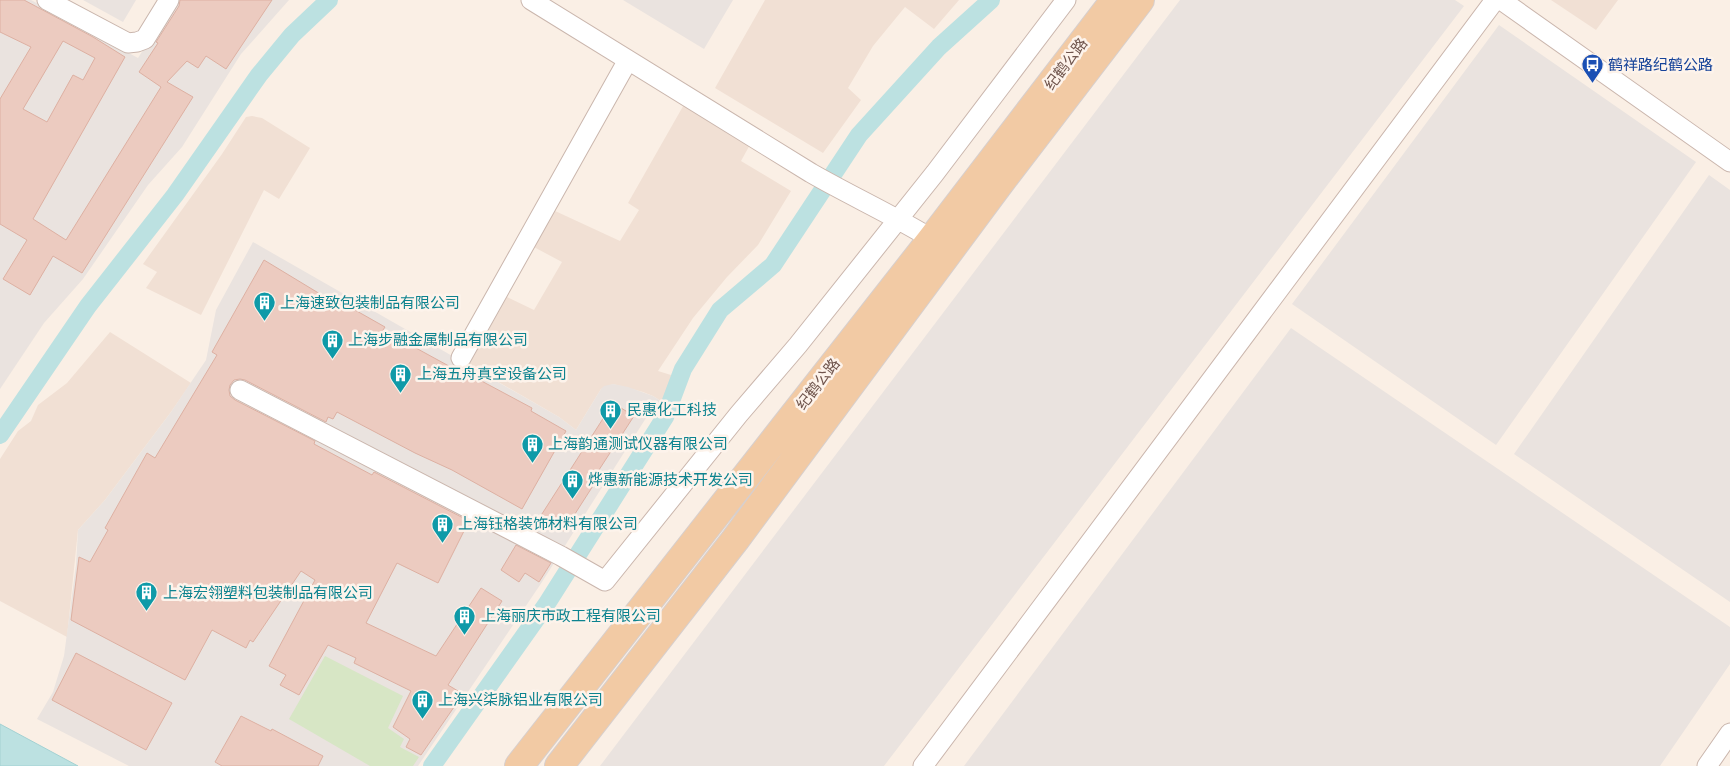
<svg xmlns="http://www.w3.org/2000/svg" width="1730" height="766" font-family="Raleway,'Noto Sans SC',sans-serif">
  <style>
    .residential { fill: #f1e0d4 }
    .industrial { fill: #eae3df }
    .green { fill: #d7e6c5 }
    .water { fill: #bce1e1; stroke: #a3d1d2 }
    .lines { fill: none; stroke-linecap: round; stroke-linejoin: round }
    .canal { stroke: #bce1e1; stroke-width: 18 }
    .building { fill: #eccbc0; stroke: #ddb0a2; fill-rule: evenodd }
    .minor-casing { stroke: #cab6ad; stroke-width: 21 }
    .primary-casing { stroke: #d7cfcd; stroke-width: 30 }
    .minor { stroke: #fff; stroke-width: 19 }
    .primary { stroke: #f2caa4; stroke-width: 28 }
    .labels { text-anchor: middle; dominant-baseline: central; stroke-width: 5; stroke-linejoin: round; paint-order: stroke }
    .street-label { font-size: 15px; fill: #70554d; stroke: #fdf3eb }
    .transit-label { font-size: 15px; fill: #164399; stroke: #fdf3eb; text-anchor: start }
    .culture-label { font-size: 15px; fill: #0d838f; stroke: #fdf3eb; text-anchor: start }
  </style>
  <rect width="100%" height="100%" fill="#faefe5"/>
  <!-- residential -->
  <path class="residential" d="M 765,0 L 959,0 L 934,29 L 905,7 L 873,46 L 848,88 L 861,100 L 823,153 L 715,88 Z
    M 1551,0 L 1618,0 L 1596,30 Z
    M 686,101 L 752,141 L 741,161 L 791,191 L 758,245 L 727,277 L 693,318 L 658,371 L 671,375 L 667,402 L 661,401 L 653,396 L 643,392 L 613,384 L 601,389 L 576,430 L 559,417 L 469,365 L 507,297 L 534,310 L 562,262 L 532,246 L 553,210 L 620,241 L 639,210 L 628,203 Z
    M 252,116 L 262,118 L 310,148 L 279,199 L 264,190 L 201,315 L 146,288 L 157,272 L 143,264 L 222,154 L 246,117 Z
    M 110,332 L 191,383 L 171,412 L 105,500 L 78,530 L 67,637 L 0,601 L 0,459 L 18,431 L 31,421 L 38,405 L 67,383 Z"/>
  <!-- industrial -->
  <path class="industrial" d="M 0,0 L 31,0 L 138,58 L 175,0 L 289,0 L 241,54 L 182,147 L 148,185 L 83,279 L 44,323 L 0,389 Z
    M 83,0 L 136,0 L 123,22 Z
    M 623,0 L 733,0 L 704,49 Z
    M 1180,0 L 1455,0 L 1464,6 L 884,766 L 600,766 Z
    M 1499,25 L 1696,162 L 1496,445 L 1292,304 Z
    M 1709,175 L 1730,190 L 1730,602 L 1514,454 Z
    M 253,242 L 559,417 L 576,430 L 601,389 L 604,386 L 613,384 L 628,387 L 653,396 L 661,401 L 646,418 L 542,582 L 418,766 L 129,766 L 37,719 L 53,692 L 64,656 L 76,565 L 78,530 L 105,500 L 171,412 L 206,360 L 216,310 Z
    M 1291,328 L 1730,627 L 1730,664 L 1660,766 L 964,766 Z"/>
  <!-- green -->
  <path class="green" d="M 325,656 L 403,696 L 388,728 L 404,739 L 400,747 L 419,757 L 413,766 L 370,766 L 289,719 Z"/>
  <!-- water -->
  <path class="water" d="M 0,724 L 78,766 L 0,766 Z"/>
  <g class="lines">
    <!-- canal -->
    <path class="canal" d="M 0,435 L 88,306 L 175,195 L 259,75 L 292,35 L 329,0
      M 432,766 L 546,605 L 665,417 L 683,369 L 720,310 L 773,265 L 859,135 L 939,47 L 991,0"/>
  </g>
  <!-- building -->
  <path class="building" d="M 0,0 L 24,0 L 93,37 L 125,57 L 33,219 L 66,240 L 161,87 L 139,72 L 158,43 L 156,42 L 179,6 L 180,0 L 272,0 L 226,69 L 206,56 L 198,68 L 187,61 L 167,82 L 193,97 L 82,273 L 53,256 L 30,295 L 3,279 L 27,240 L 0,224 L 0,99 L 31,47 L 0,32 ZM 63,41 L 95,58 L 83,80 L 73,75 L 47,122 L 23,109 Z
    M 264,260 L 330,300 L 332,297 L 385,327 L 383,330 L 458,371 L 459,369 L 532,408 L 531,411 L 566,431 L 522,509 L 452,470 L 415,453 L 337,412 L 333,419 L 328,417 L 326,422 L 245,380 L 240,379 L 234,380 L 230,385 L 229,390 L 230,396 L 235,400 L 315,441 L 314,444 L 372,475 L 374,472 L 469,521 L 438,583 L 397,563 L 366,623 L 436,656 L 481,588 L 502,601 L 448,685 L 463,694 L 421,755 L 406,747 L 410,739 L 393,727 L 411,691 L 354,663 L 356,658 L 328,645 L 299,695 L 280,685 L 286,675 L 269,666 L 315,580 L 301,571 L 253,642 L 250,640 L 246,648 L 212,630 L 185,680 L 71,620 L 79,557 L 90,562 L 108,530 L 105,528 L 147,453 L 155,458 L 217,355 L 212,352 Z
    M 613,403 L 634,416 L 595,476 L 598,478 L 564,531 L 540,517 Z
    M 516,545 L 551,563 L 539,582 L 525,573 L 519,582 L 501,570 Z
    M 76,653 L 172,703 L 146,750 L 52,700 Z
    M 241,716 L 271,731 L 272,729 L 323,756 L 318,766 L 222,766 L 215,762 Z"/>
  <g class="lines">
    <defs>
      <path id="minor" d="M 47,0 L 128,43 L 137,42 L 145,39 L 169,0
        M 531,0 L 811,173 C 851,196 893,215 932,239
        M 1501,0 L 1730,162
        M 461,358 L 628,60
        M 240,390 L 561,556 L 605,581 L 739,414 L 798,345 L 935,173 L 1066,0
        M 923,766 L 1495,0
        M 1707,766 L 1730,733"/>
      <path id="primary" d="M 519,766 L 932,239 L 1115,0
        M 559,766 L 735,540 L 999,184 L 1140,0"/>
    </defs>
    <!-- minor casing -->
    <use href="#minor" class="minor-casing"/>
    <!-- primary casing -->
    <use href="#primary" class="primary-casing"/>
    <!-- minor -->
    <use href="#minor" class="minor"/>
    <!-- primary -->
    <use href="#primary" class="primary"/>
  </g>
  <!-- icons -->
  <defs>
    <symbol id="bus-pin" viewBox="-11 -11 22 30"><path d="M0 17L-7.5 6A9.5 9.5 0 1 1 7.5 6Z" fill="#1a4fb4" stroke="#fdf3eb"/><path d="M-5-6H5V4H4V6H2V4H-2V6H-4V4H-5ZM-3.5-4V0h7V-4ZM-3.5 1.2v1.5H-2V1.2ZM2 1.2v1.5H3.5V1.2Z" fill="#fff"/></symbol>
    <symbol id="building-pin" viewBox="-11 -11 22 30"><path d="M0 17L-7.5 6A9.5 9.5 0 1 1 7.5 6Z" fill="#0f9aa8" stroke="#fdf3eb"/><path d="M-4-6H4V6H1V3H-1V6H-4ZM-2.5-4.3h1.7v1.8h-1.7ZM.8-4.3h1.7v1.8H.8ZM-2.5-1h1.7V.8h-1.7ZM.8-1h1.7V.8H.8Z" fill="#fff"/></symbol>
  </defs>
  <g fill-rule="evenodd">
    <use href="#bus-pin" x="1580" y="52" width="25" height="34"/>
    <use href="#building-pin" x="252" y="290" width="25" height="34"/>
    <use href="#building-pin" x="320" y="328" width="25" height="34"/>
    <use href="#building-pin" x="388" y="362" width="25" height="34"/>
    <use href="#building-pin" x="598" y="398" width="25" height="34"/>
    <use href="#building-pin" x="520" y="432" width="25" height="34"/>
    <use href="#building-pin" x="560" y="468" width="25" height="34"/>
    <use href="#building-pin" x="430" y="512" width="25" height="34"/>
    <use href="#building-pin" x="134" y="580" width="25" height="34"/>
    <use href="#building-pin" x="452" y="604" width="25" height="34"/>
    <use href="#building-pin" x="410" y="688" width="25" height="34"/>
  </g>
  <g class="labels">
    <!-- street labels -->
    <g class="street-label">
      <text transform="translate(1066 64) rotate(-53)">纪鹤公路</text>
      <text transform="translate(818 384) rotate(-52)">纪鹤公路</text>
    </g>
    <!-- transit labels -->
    <g class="transit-label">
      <text x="1608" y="65">鹤祥路纪鹤公路</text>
    </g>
    <!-- culture labels -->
    <g class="culture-label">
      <text x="280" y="303">上海速致包装制品有限公司</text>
      <text x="348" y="340">上海步融金属制品有限公司</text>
      <text x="417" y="374">上海五舟真空设备公司</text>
      <text x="627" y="410">民惠化工科技</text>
      <text x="548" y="444">上海韵通测试仪器有限公司</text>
      <text x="588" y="480">烨惠新能源技术开发公司</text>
      <text x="458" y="524">上海钰格装饰材料有限公司</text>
      <text x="163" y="593">上海宏翎塑料包装制品有限公司</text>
      <text x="481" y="616">上海丽庆市政工程有限公司</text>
      <text x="438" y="700">上海兴柒脉铝业有限公司</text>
    </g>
  </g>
</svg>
